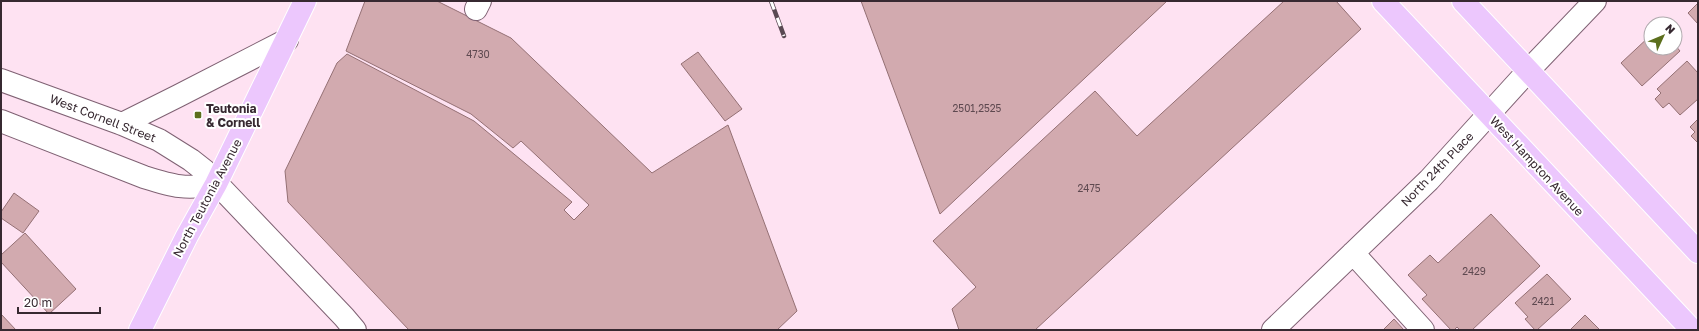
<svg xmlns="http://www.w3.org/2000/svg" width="1699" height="331" font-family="'Golos Text',sans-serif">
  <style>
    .building { fill: #d2aaaf; stroke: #947074 }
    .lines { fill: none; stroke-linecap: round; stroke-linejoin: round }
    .minor-casing { stroke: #7f6173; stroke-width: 24 }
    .major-casing { stroke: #fff; stroke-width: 24 }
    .minor { stroke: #fff; stroke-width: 22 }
    .major { stroke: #ecc7fd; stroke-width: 22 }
    .rail-casing { stroke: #594952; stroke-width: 4.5 }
    .rail { stroke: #fff; stroke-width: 3; stroke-dasharray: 9; stroke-linecap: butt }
    .poi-dot { fill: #5c6f1d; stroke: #fff; stroke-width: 1.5 }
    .labels { text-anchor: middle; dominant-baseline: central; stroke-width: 4; stroke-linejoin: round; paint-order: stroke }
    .number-label { font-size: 10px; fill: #5e4950 }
    .poi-label { font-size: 12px; font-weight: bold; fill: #372931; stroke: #fff; text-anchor: start }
    .street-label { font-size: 12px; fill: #372931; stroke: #fff }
  </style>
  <rect width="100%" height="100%" fill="#fee2f2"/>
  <!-- building -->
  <path class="building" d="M 365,1 L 437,1 L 511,38 L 652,173 L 728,125 L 797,311 L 777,330 L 409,330 L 288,202 L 285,171 L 337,63 L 347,54 L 474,121 L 572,202 L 564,210 L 574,220 L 589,205 L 521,141 L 513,148 L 471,114 L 346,51 Z
    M 861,1 L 1167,1 L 940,214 Z
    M 1284,1 L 1336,1 L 1361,29 L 1035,330 L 959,330 L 952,309 L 976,287 L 933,241 L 1095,91 L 1137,136 Z
    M 1698,3 L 1698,24 L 1688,13 Z
    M 1651,35 L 1651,48 L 1675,48 L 1675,45 L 1680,51 L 1642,86 L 1621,63 Z
    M 698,52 L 742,109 L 725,121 L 681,64 Z
    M 1687,61 L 1698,73 L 1698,99 L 1680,115 L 1669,103 L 1663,108 L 1655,99 L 1661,93 L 1657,89 Z
    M 1698,119 L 1698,143 L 1691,136 L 1695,132 L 1690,127 Z
    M 14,193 L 39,211 L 23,233 L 1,218 L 1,212 Z
    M 1491,214 L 1540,266 L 1472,330 L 1460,330 L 1457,327 L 1454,330 L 1451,330 L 1422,299 L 1427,295 L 1408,275 L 1430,255 L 1438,263 Z
    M 25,233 L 76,289 L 49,314 L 1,262 L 1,255 Z
    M 1547,274 L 1571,299 L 1537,330 L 1535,330 L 1525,319 L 1528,317 L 1515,303 Z
    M 1,314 L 16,330 L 1,330 Z
    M 1585,315 L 1600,330 L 1570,330 Z
    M 1394,319 L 1404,330 L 1383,330 Z"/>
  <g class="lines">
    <defs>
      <path id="minor" d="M 476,9 L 480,1
        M 1,80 L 122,124 L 159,140 L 191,160 L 205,171 L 344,317 L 355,330
        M 1,121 L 144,177 C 173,186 185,190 216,184
        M 122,124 L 178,96 L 287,40
        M 1353,253 L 1423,330
        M 1273,330 L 1429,180 L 1528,71 L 1595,1"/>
      <path id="major" d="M 1383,1 L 1692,330
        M 1463,1 L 1698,252
        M 140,330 L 187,236 L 216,184 L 305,1"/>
    </defs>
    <!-- minor casing -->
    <use href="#minor" class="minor-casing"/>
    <!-- major casing -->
    <use href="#major" class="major-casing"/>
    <!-- minor -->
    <use href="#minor" class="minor"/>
    <!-- major -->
    <use href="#major" class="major"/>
    <defs>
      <path id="rail" d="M 771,1 L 784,36"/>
    </defs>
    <!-- rail casing -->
    <use href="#rail" class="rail-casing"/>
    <!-- rail -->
    <use href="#rail" class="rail"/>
  </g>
  <!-- markers -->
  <rect class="poi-dot" x="194" y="111" width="8" height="8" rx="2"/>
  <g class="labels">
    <!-- number labels -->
    <g class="number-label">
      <text x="478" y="54">4730</text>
      <text x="977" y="108">2501,2525</text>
      <text x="1089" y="188">2475</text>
      <text x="1474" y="271">2429</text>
      <text x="1543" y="301">2421</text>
    </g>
    <!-- poi labels -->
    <g class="poi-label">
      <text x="206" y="108">Teutonia<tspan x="206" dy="14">&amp; Cornell</tspan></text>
    </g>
    <!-- street labels -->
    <g class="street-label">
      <text transform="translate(103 118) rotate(21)">West Cornell Street</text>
      <text transform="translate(1537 166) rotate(47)">West Hampton Avenue</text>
      <text transform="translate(1437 169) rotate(-46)">North 24th Place</text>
      <text transform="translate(207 198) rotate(-62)">North Teutonia Avenue</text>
    </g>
  </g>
  <!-- border -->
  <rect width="1699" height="331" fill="none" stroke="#372931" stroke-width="4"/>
  <!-- north arrow -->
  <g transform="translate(1663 36) rotate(46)"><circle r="19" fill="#ffffff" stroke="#afa9ad"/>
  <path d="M0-3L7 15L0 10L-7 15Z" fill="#5c6f1d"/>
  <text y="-6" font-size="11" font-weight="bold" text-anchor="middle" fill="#372931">N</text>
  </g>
  <!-- scale -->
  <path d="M18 307v6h82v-6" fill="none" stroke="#372931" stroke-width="2"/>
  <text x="24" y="307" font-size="12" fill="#372931" stroke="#ffffff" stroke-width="3" paint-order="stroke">20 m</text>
</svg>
